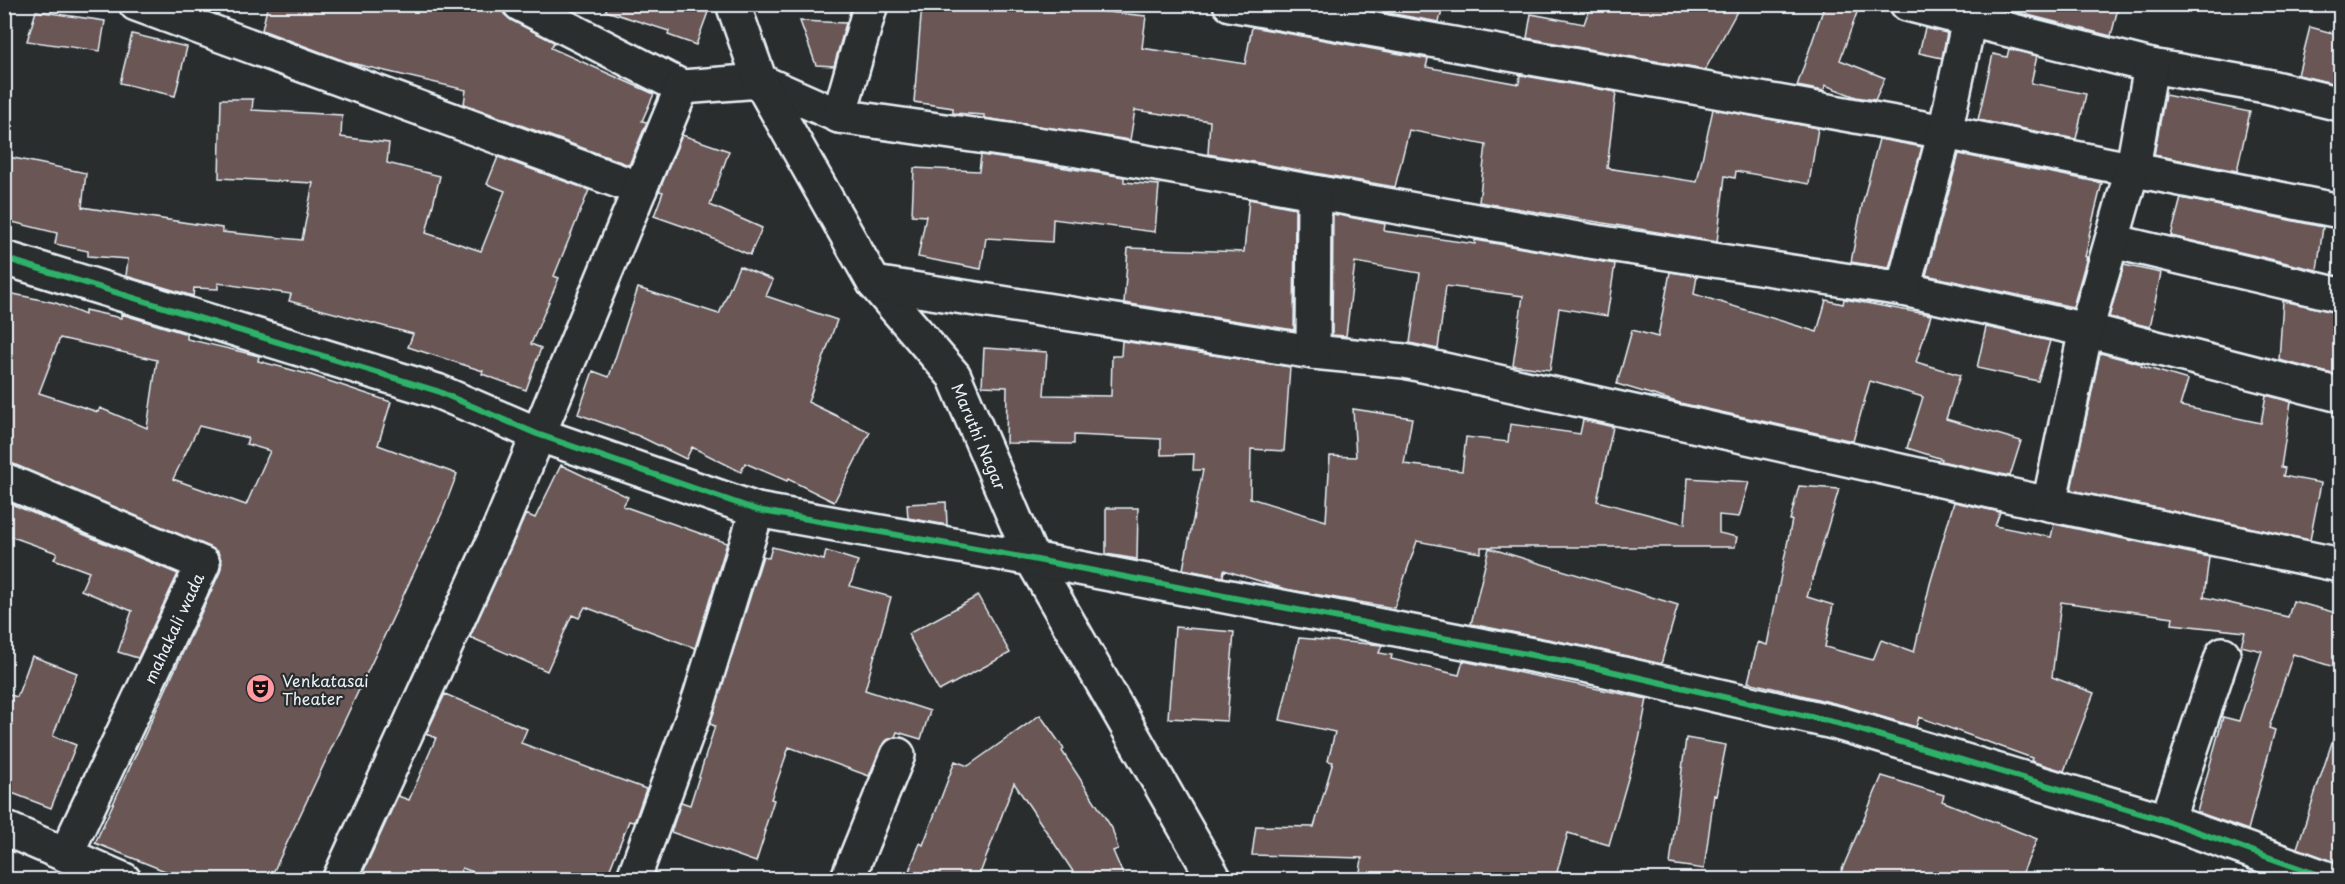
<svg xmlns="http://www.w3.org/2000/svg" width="2345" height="884" font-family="'Playpen Sans',sans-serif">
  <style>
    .building { fill: #695754; stroke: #e8f1f8; stroke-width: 1.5; fill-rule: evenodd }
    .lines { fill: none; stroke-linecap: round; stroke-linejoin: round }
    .minor-casing { stroke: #e8f1f8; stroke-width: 38 }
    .minor { stroke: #2a2d2e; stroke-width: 33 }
    .cycleway-casing { stroke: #2a2d2e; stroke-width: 10 }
    .cycleway { stroke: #2db169; stroke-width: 6 }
    .labels { text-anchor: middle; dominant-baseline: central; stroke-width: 4.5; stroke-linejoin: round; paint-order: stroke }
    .street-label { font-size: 16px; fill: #e8f1f8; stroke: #2a2d2e }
    .poi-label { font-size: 16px; fill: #e8f1f8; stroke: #2a2d2e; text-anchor: start }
  </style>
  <rect width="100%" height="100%" fill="#2a2d2e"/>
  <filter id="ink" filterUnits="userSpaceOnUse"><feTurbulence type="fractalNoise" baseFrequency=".0167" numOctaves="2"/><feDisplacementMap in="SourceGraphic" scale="12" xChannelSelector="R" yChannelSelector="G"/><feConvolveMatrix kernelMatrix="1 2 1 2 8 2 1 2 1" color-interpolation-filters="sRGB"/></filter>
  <g filter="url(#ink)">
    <!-- building -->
    <path class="building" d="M 268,4 L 501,4 L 504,14 L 511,20 L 554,42 L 551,48 L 654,94 L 642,121 L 647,122 L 629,165 L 464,104 L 466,90 L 347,62 L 262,30 Z
      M 607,4 L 686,4 L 708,12 L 696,45 L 668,35 L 669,31 L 606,11 Z
      M 922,4 L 1080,4 L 1079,9 L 1146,16 L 1142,48 L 1245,64 L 1252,27 L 1428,59 L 1426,67 L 1519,84 L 1520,75 L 1616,92 L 1607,168 L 1697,182 L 1713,109 L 1818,128 L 1809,184 L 1736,171 L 1735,178 L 1725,176 L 1717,242 L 1479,202 L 1486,145 L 1409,130 L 1395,187 L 1208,154 L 1210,121 L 1135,110 L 1130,140 L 984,118 L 984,115 L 953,113 L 953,108 L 914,102 Z
      M 1339,4 L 1444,4 L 1439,22 Z
      M 1591,4 L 1741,4 L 1705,70 L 1527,38 L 1531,14 L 1584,24 Z
      M 1825,4 L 1860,4 L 1840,60 L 1885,78 L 1875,100 L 1856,97 L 1825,85 L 1824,91 L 1797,86 Z
      M 2009,4 L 2119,4 L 2111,36 L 2008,10 Z
      M 36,11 L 105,21 L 100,51 L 27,41 Z
      M 800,21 L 846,23 L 834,66 L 816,65 Z
      M 2310,27 L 2340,35 L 2340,85 L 2298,75 Z
      M 1925,28 L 1947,33 L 1942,58 L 1919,53 Z
      M 132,34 L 187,47 L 175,96 L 120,83 Z
      M 2009,49 L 2037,56 L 2031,83 L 2086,94 L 2076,139 L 1978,120 L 1993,54 L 2007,57 Z
      M 2165,95 L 2250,112 L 2237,171 L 2154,155 Z
      M 221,99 L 253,99 L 252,110 L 342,115 L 341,137 L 389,143 L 387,163 L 440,176 L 426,233 L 481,251 L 505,191 L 487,184 L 498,157 L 589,190 L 554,276 L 559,278 L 531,344 L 541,348 L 526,390 L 482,374 L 483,371 L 408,347 L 413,334 L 289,301 L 291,294 L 218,283 L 218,289 L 194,288 L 193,296 L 126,276 L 128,259 L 88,256 L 88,251 L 55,244 L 57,233 L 4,220 L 4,156 L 86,173 L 82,207 L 222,228 L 222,232 L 302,240 L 313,183 L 219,178 Z
      M 682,135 L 729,151 L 710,205 L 762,228 L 750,255 L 691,229 L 654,216 L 663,192 L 659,191 Z
      M 1879,139 L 1922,147 L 1889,268 L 1851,262 L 1862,205 Z
      M 1959,154 L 2102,183 L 2089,235 L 2090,236 L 2085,257 L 2087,257 L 2073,307 L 1926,275 Z
      M 981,155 L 1124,177 L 1124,182 L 1159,185 L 1155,232 L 1053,219 L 1052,242 L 986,238 L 981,269 L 918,257 L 926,216 L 912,215 L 914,168 L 979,171 Z
      M 2181,198 L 2323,227 L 2317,270 L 2171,236 Z
      M 1249,199 L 1295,208 L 1294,330 L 1124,303 L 1128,248 L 1244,252 Z
      M 1333,214 L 1385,224 L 1384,231 L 1475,244 L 1475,240 L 1615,264 L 1607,316 L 1559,308 L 1550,370 L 1513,365 L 1523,296 L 1446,286 L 1438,349 L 1410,343 L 1420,273 L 1355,262 L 1346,336 L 1332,335 Z
      M 2124,265 L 2161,273 L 2150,327 L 2109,317 Z
      M 739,266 L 773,280 L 766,296 L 837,320 L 808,402 L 870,432 L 834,502 L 788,479 L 787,481 L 745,463 L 741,472 L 692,447 L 686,459 L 639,436 L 578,414 L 593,371 L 609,377 L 638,288 L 719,314 Z
      M 1670,272 L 1697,276 L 1694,294 L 1817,332 L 1826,300 L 1843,304 L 1844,299 L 1931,315 L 1916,362 L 1960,375 L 1946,419 L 2021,441 L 2010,476 L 1941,461 L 1942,459 L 1907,448 L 1923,397 L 1870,381 L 1853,441 L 1680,403 L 1617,384 L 1632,330 L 1658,337 Z
      M 4,292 L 56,303 L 85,315 L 85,310 L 121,318 L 121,314 L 187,334 L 187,339 L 259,356 L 258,361 L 311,375 L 391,402 L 378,445 L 457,474 L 443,511 L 270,879 L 185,879 L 95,843 L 220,572 L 222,562 L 218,552 L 210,547 L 11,463 L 4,462 ZM 60,338 L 157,360 L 147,428 L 100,408 L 98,412 L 39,393 ZM 199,426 L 248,438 L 246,444 L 270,451 L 246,505 L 173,479 Z
      M 2283,301 L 2340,313 L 2340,376 L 2279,360 Z
      M 1986,327 L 2050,341 L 2038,381 L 1977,368 Z
      M 1122,341 L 1290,367 L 1284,451 L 1251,449 L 1250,498 L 1326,521 L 1330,456 L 1356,457 L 1353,409 L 1412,418 L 1404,464 L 1462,471 L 1466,437 L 1508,442 L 1510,424 L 1580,434 L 1583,420 L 1613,427 L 1597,501 L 1685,524 L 1688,478 L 1749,482 L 1739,517 L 1719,515 L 1719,533 L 1737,537 L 1735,547 L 1481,547 L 1481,553 L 1417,541 L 1394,608 L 1285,589 L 1224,570 L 1223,577 L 1183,569 L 1203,470 L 1193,470 L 1194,454 L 1161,455 L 1161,439 L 1074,435 L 1074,444 L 1006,443 L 1007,387 L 982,386 L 984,348 L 1047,352 L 1044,395 L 1111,396 L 1112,356 L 1121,356 Z
      M 2100,353 L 2142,364 L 2141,366 L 2188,380 L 2180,406 L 2261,423 L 2266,395 L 2291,402 L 2281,467 L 2285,468 L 2283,476 L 2321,483 L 2310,540 L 2071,490 Z
      M 561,465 L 628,497 L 623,506 L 727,543 L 695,648 L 585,607 L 579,618 L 572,615 L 547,671 L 470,637 L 526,514 L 535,518 Z
      M 1799,486 L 1839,489 L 1807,597 L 1833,605 L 1825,647 L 1873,660 L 1881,640 L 1914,652 L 1930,584 L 1954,502 L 2000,512 L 1995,526 L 2051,537 L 2054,524 L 2209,557 L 2204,597 L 2288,617 L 2293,601 L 2340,614 L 2340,669 L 2293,654 L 2269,728 L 2275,730 L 2248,830 L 2197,812 L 2223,717 L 2239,721 L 2262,651 L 2241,646 L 2245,632 L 2172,624 L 2173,617 L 2061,602 L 2052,677 L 2094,693 L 2064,771 L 2031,761 L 2032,758 L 1919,717 L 1916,727 L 1842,705 L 1748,682 L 1758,642 L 1767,645 L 1792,520 L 1790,520 Z
      M 4,501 L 178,574 L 138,658 L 118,652 L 132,611 L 81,590 L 89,572 L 54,559 L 57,553 L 4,534 Z
      M 946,502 L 947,525 L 908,518 L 907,504 Z
      M 1106,508 L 1138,508 L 1137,559 L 1106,554 Z
      M 772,547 L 824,560 L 826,551 L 858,561 L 850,586 L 891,597 L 865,690 L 930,711 L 921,739 L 897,732 L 895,737 L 887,740 L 881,747 L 869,776 L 789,747 L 771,799 L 774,800 L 764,831 L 766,831 L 756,862 L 671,832 L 681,802 L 690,805 L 715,726 L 710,724 L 763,556 L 769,558 Z
      M 1489,548 L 1678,605 L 1661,664 L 1588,647 L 1471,624 Z
      M 978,596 L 1010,653 L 939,691 L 908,634 Z
      M 1175,627 L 1234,632 L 1227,721 L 1168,718 Z
      M 1299,638 L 1382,645 L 1379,653 L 1392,655 L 1391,659 L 1459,675 L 1463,661 L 1647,699 L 1639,740 L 1609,845 L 1568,833 L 1555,879 L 1359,879 L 1362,858 L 1252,855 L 1256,826 L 1314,827 L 1333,762 L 1328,761 L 1335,732 L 1280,720 Z
      M 32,656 L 77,673 L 53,736 L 76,745 L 51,808 L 4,790 L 4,693 L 17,697 Z
      M 445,694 L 527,729 L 521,743 L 646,789 L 635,820 L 633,822 L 629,821 L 606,879 L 493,879 L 462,868 L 457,879 L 360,879 L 398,796 L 409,800 L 436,738 L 426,734 Z
      M 1040,715 L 1064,749 L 1062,751 L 1112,828 L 1118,849 L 1113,851 L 1125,879 L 1078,879 L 1014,783 L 978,879 L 906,879 L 920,843 L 923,845 L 955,761 L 968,766 Z
      M 2335,733 L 2340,734 L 2340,864 L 2297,848 Z
      M 1686,738 L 1726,745 L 1716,796 L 1714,795 L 1704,869 L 1670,864 Z
      M 1882,776 L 1944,795 L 1942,801 L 2037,839 L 2020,879 L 1838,879 Z"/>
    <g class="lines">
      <defs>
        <g id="minor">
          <path d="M 136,4 L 640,189"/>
          <path d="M 520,4 L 682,87 L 760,81 L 839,116 L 1078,150 L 1589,241 L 1903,289 L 2086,330 L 2340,395"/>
          <path id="s1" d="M 733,4 L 760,81 L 874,283 L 954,376 L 1032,559 L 1215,880"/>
          <path d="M 1230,4 L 1945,132 L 2340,211"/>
          <path d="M 1907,4 L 2151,66 L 2266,86 L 2340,104"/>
          <path d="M 839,116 L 871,4"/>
          <path d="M 2112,241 L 2340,295"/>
          <path d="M 4,258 L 437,391 L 537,434 L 757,510 L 1032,559 L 1584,665 L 1837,723 L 2167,821 L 2332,880"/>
          <path d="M 874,283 L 1313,352 L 1404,361 L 2049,504 L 2340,565"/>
          <path d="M 1903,289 L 1945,132 L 1969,20"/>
          <path d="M 1313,352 L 1314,194"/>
          <path d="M 4,480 L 203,564 L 66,854"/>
          <path d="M 2049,504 L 2086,330 L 2133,167 L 2151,66"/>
          <path d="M 2167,821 L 2223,654"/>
          <path d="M 4,828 L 124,880"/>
          <path d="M 339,880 L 501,525 L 682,87"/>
          <path d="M 633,880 L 700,697 L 757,510"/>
          <path d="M 847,880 L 898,755"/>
        </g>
      </defs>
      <!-- minor casing -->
      <use href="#minor" class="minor-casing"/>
      <!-- minor -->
      <use href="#minor" class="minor"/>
      <defs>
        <path id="cycleway" d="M 4,258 L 437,391 L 537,434 L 757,510 L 1032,559 L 1584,665 L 1837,723 L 2167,821 L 2332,880"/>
      </defs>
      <!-- cycleway casing -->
      <use href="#cycleway" class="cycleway-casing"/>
      <!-- cycleway -->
      <use href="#cycleway" class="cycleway"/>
    </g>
  </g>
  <!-- icons -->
  <defs>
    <symbol id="theatre-disc" viewBox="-11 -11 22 22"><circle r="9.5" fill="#ff9aa2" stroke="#2a2d2e"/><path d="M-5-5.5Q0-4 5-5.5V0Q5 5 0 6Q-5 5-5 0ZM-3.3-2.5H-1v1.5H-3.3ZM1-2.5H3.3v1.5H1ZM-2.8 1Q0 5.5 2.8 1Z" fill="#111"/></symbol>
  </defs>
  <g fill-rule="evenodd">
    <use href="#theatre-disc" x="244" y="672" width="33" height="33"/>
  </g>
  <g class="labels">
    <!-- street labels -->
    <g class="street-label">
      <text stroke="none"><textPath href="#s1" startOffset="502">Maruthi Nagar</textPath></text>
      <text transform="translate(173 628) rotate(-65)">mahakali wada</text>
    </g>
    <!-- poi labels -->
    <g class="poi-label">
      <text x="282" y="680">Venkatasai<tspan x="282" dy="18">Theater</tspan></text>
    </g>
  </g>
  <!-- margin -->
  <rect width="2345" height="884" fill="none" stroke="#2a2d2e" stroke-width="24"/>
  <rect x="12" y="12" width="2321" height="860" fill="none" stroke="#e8f1f8" stroke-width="2" filter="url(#ink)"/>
</svg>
